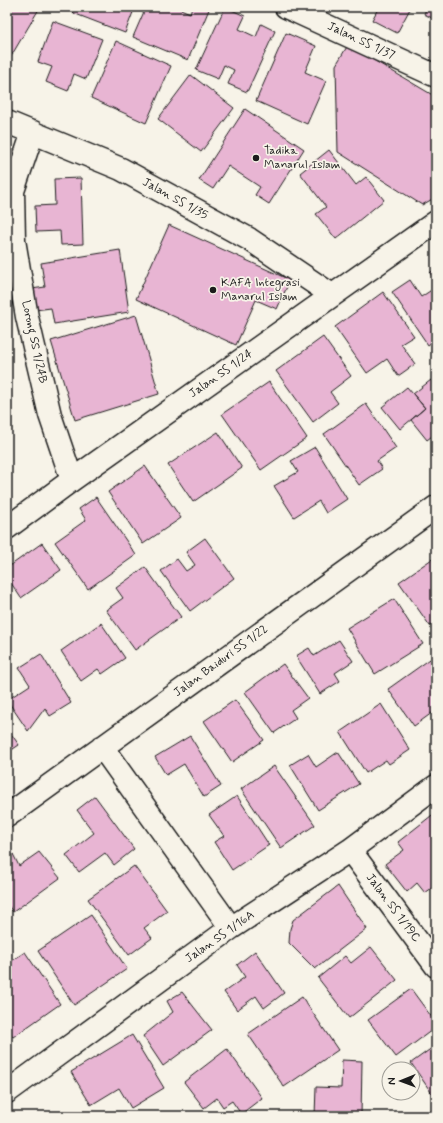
<svg xmlns="http://www.w3.org/2000/svg" width="443" height="1123" font-family="Mynerve,sans-serif">
  <style>
    .building { fill: #e8b5d3; stroke: #1c1c1c }
    .lines { fill: none; stroke-linecap: round; stroke-linejoin: round }
    .minor-casing { stroke: #1c1c1c; stroke-width: 25 }
    .minor { stroke: #f7f3e8; stroke-width: 22 }
    .poi-dot { fill: #1c1c1c; stroke: #f7f3e8; stroke-width: 1.5 }
    .labels { text-anchor: middle; dominant-baseline: central; stroke-width: 3.5; stroke-linejoin: round; paint-order: stroke }
    .street-label { font-size: 12px; fill: #1c1c1c; stroke: #f7f3e8 }
    .poi-label { font-size: 12px; fill: #1c1c1c; stroke: #f7f3e8; text-anchor: start }
  </style>
  <rect width="100%" height="100%" fill="#f7f3e8"/>
  <filter id="ink" filterUnits="userSpaceOnUse"><feTurbulence type="fractalNoise" baseFrequency=".025" numOctaves="2"/><feDisplacementMap in="SourceGraphic" scale="8" xChannelSelector="R" yChannelSelector="G"/><feConvolveMatrix kernelMatrix="1 2 1 2 8 2 1 2 1" color-interpolation-filters="sRGB"/></filter>
  <g filter="url(#ink)">
    <!-- building -->
    <path class="building" d="M 7,7 L 36,7 L 39,9 L 7,63 Z
      M 75,7 L 135,7 L 125,33 L 73,13 Z
      M 146,7 L 176,7 L 190,13 L 192,7 L 210,7 L 188,60 L 133,37 Z
      M 225,7 L 245,16 L 239,29 L 256,37 L 261,24 L 275,31 L 247,92 L 228,84 L 234,70 L 224,65 L 218,79 L 196,70 Z
      M 379,7 L 411,7 L 397,33 L 372,20 Z
      M 427,7 L 436,7 L 436,20 L 424,14 Z
      M 53,21 L 102,39 L 86,79 L 74,74 L 68,91 L 46,82 L 52,67 L 38,62 Z
      M 286,33 L 316,46 L 305,72 L 326,81 L 307,124 L 256,101 Z
      M 116,41 L 171,66 L 146,123 L 91,98 Z
      M 348,45 L 436,97 L 436,197 L 422,205 L 338,152 L 336,65 Z
      M 191,75 L 234,108 L 201,152 L 158,119 Z
      M 245,109 L 304,149 L 269,204 L 255,195 L 260,187 L 228,166 L 213,189 L 199,180 Z
      M 329,150 L 356,185 L 366,177 L 384,200 L 336,239 L 316,214 L 326,207 L 300,173 Z
      M 81,178 L 83,244 L 61,245 L 60,231 L 36,232 L 35,206 L 55,205 L 54,179 Z
      M 169,225 L 290,280 L 277,309 L 256,300 L 236,345 L 136,299 Z
      M 120,250 L 129,312 L 54,324 L 51,308 L 35,310 L 32,289 L 45,287 L 41,263 Z
      M 436,268 L 436,282 L 430,273 Z
      M 410,280 L 421,297 L 436,287 L 436,339 L 428,345 L 392,292 Z
      M 383,292 L 414,336 L 401,344 L 415,364 L 398,376 L 387,359 L 367,373 L 335,327 Z
      M 136,315 L 159,394 L 75,420 L 51,341 Z
      M 323,337 L 351,376 L 330,392 L 338,403 L 313,422 L 276,371 Z
      M 431,380 L 436,386 L 436,433 L 427,440 L 411,420 L 425,408 L 413,394 Z
      M 269,382 L 307,438 L 261,470 L 222,414 Z
      M 407,387 L 425,408 L 400,429 L 382,407 Z
      M 366,404 L 396,448 L 377,461 L 382,469 L 359,485 L 324,434 Z
      M 218,432 L 242,468 L 193,502 L 168,465 Z
      M 315,447 L 347,499 L 326,513 L 319,501 L 294,517 L 274,486 L 298,472 L 291,461 Z
      M 145,466 L 181,518 L 143,544 L 108,492 Z
      M 96,497 L 136,555 L 88,589 L 55,542 L 86,520 L 79,509 Z
      M 205,538 L 234,578 L 190,611 L 161,571 L 177,559 L 186,571 L 195,565 L 186,552 Z
      M 42,543 L 61,570 L 21,598 L 7,577 L 7,568 Z
      M 432,559 L 436,564 L 436,622 L 430,626 L 399,582 Z
      M 145,567 L 181,617 L 135,650 L 106,610 L 123,598 L 116,588 Z
      M 394,599 L 423,644 L 375,674 L 347,628 Z
      M 101,623 L 125,658 L 102,674 L 98,669 L 81,681 L 61,651 Z
      M 339,640 L 353,661 L 335,673 L 340,681 L 320,694 L 296,656 L 309,648 L 314,656 Z
      M 41,654 L 71,703 L 50,716 L 45,708 L 28,731 L 7,700 L 30,685 L 19,668 Z
      M 433,657 L 436,661 L 436,710 L 414,726 L 388,689 Z
      M 283,664 L 308,698 L 291,710 L 296,718 L 274,733 L 245,692 Z
      M 235,700 L 264,740 L 232,762 L 204,721 Z
      M 381,704 L 410,750 L 389,764 L 386,760 L 366,773 L 340,732 Z
      M 7,728 L 19,745 L 7,753 Z
      M 190,736 L 221,786 L 204,797 L 184,764 L 166,775 L 155,757 Z
      M 338,752 L 359,784 L 318,810 L 290,765 L 308,754 L 316,767 Z
      M 274,766 L 315,825 L 281,848 L 241,789 Z
      M 95,796 L 134,849 L 114,865 L 105,853 L 79,872 L 66,855 L 94,833 L 77,810 Z
      M 237,796 L 269,845 L 232,870 L 214,842 L 224,836 L 209,815 Z
      M 436,812 L 436,885 L 425,893 L 417,883 L 407,892 L 385,864 L 404,850 L 398,842 Z
      M 39,852 L 60,878 L 13,912 L 7,904 L 7,858 L 13,854 L 19,866 Z
      M 134,866 L 167,911 L 144,928 L 152,938 L 129,955 L 88,899 Z
      M 338,886 L 367,929 L 315,969 L 289,943 L 290,929 L 293,920 Z
      M 91,915 L 127,969 L 74,1005 L 38,951 Z
      M 371,947 L 397,980 L 349,1018 L 318,978 L 345,956 L 351,963 Z
      M 255,951 L 284,993 L 264,1008 L 256,996 L 237,1010 L 224,992 L 245,977 L 237,965 Z
      M 25,952 L 60,1004 L 13,1037 L 7,1028 L 7,964 Z
      M 411,989 L 436,1023 L 436,1027 L 396,1057 L 368,1020 Z
      M 182,992 L 212,1030 L 163,1066 L 143,1036 L 173,1012 L 167,1001 Z
      M 302,997 L 338,1050 L 284,1087 L 248,1034 Z
      M 132,1035 L 164,1088 L 131,1108 L 119,1088 L 91,1105 L 71,1072 Z
      M 436,1045 L 436,1097 L 435,1098 L 411,1063 Z
      M 227,1049 L 262,1098 L 241,1114 L 232,1101 L 223,1107 L 217,1098 L 204,1108 L 184,1082 Z
      M 342,1060 L 362,1061 L 361,1116 L 315,1116 L 316,1087 L 341,1088 Z"/>
    <g class="lines">
      <defs>
        <path id="minor" d="M 286,7 L 436,76
          M 7,122 L 121,169 L 249,239 L 332,295
          M 33,132 L 13,191 L 14,240 L 27,317 L 50,415 L 72,480
          M 7,528 L 72,480 L 436,222
          M 102,747 L 231,928
          M 7,816 L 436,507
          M 350,850 L 436,966
          M 7,1092 L 231,928 L 350,850 L 436,786"/>
      </defs>
      <!-- minor casing -->
      <use href="#minor" class="minor-casing"/>
      <!-- minor -->
      <use href="#minor" class="minor"/>
    </g>
  </g>
  <!-- markers -->
  <g class="poi-dot">
    <circle cx="256" cy="158" r="4"/>
    <circle cx="213" cy="290" r="4"/>
  </g>
  <g class="labels">
    <!-- street labels -->
    <g class="street-label">
      <text transform="translate(361 41) rotate(25)">Jalan SS 1/37</text>
      <text transform="translate(175 199) rotate(29)">Jalan SS 1/35</text>
      <text transform="translate(34 342) rotate(78)">Lorong SS 1/24B</text>
      <text transform="translate(221 374) rotate(-35)">Jalan SS 1/24</text>
      <text transform="translate(221 661) rotate(-36)">Jalan Baiduri SS 1/22</text>
      <text transform="translate(393 908) rotate(53)">Jalan SS 1/19C</text>
      <text transform="translate(220 937) rotate(-35)">Jalan SS 1/16A</text>
    </g>
    <!-- poi labels -->
    <g class="poi-label">
      <text x="264" y="151">Tadika<tspan x="264" dy="14">Manarul Islam</tspan></text>
      <text x="221" y="283">KAFA Integrasi<tspan x="221" dy="14">Manarul Islam</tspan></text>
    </g>
  </g>
  <!-- margin -->
  <rect width="443" height="1123" fill="none" stroke="#f7f3e8" stroke-width="24"/>
  <rect x="12" y="12" width="419" height="1099" fill="none" stroke="#1c1c1c" stroke-width="1.5" filter="url(#ink)"/>
  <!-- north arrow -->
  <g transform="translate(401 1081) rotate(269)"><circle r="19" fill="#f7f3e8" stroke="#9f9d96"/>
  <path d="M0-3L7 15L0 10L-7 15Z" fill="#1c1c1c"/>
  <text y="-6" font-size="11" font-weight="bold" text-anchor="middle" fill="#1c1c1c">N</text>
  </g>
</svg>
